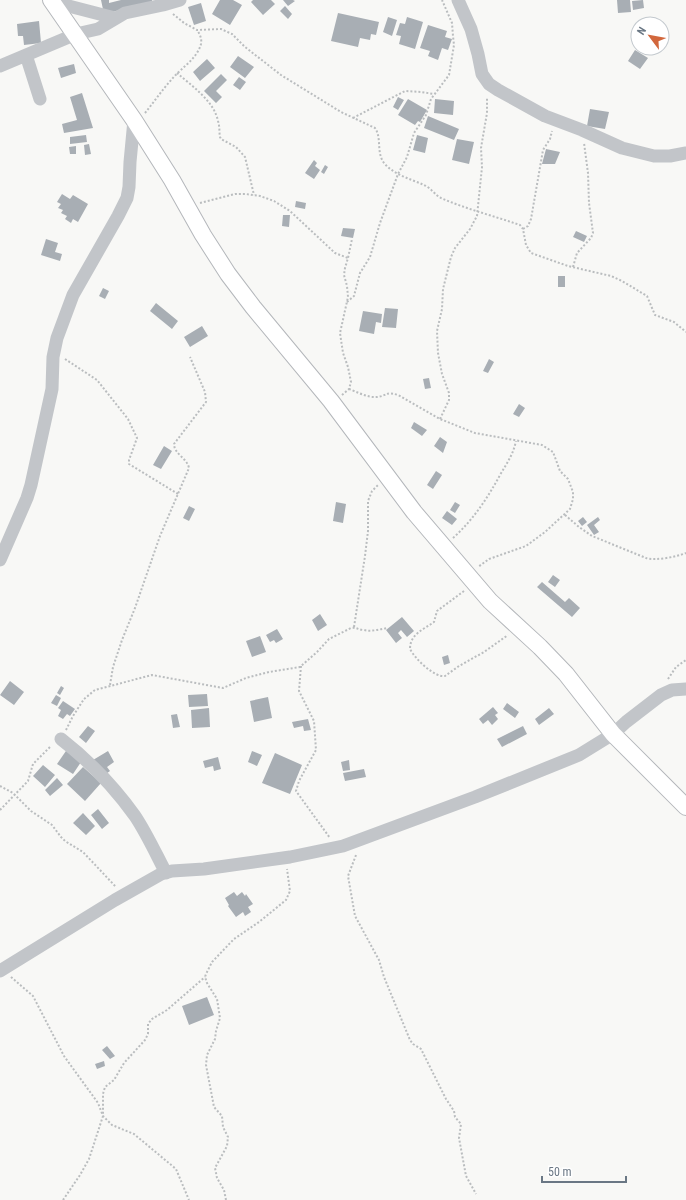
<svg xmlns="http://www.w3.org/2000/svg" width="686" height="1200" font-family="'Roboto Condensed',sans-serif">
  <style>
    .building { fill: #a8aeb4 }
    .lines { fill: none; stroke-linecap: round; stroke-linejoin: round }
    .major-casing { stroke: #b4b7bb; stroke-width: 18 }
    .path { stroke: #babdbf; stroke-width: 2; stroke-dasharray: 2 2; stroke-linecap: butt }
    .minor { stroke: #c2c5c9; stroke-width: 13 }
    .major { stroke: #fff; stroke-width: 16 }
  </style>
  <rect width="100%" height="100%" fill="#f8f8f6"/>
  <!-- building -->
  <path class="building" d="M 101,0 L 109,0 L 109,3 L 121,0 L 152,0 L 152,2 L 104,14 Z
    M 220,0 L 233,0 L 242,5 L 230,25 L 212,14 Z
    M 253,0 L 271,0 L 275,4 L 263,15 L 251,2 Z
    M 283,0 L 293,0 L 295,1 L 288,6 Z
    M 617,0 L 630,0 L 631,12 L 618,13 Z
    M 643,0 L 644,8 L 633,10 L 632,1 Z
    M 201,3 L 206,21 L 194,25 L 188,7 Z
    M 285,6 L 292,14 L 288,19 L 280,11 Z
    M 338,13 L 379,22 L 376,35 L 371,34 L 370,40 L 360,38 L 358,47 L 331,41 Z
    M 388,17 L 397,20 L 392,36 L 383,32 Z
    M 407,17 L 423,22 L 415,49 L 399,44 L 401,36 L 396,35 L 400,23 L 405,24 Z
    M 39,21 L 41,43 L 24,45 L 23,36 L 18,36 L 17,24 Z
    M 428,25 L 447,31 L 445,37 L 452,39 L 448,50 L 442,48 L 438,60 L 428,56 L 430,51 L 420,48 Z
    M 635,50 L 648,58 L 640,69 L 628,61 Z
    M 238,56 L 254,67 L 245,78 L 230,67 Z
    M 207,59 L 215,68 L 200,81 L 193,72 Z
    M 74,64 L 76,73 L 61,78 L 58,68 Z
    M 221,74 L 227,80 L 216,91 L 222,97 L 216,103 L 204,91 Z
    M 239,77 L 246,82 L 240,90 L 233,85 Z
    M 82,93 L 93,128 L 64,133 L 62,124 L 77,120 L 70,97 Z
    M 398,97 L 404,100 L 398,110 L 393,107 Z
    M 408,99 L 427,110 L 420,122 L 418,121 L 415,125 L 398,115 Z
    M 435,99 L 454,101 L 453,115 L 434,113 Z
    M 590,109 L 609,112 L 605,129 L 587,126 Z
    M 428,116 L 459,129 L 454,140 L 424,128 Z
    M 86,135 L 87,142 L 70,144 L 70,137 Z
    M 417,135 L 428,138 L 425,153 L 413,150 Z
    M 457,139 L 474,142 L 469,164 L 452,160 Z
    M 89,144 L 91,154 L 85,155 L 84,145 Z
    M 76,146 L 76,154 L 70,154 L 69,147 Z
    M 546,149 L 560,152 L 555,164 L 542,164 Z
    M 314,160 L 317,163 L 315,166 L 320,170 L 314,179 L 305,173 Z
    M 325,165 L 328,167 L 324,174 L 321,172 Z
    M 62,194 L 70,199 L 73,195 L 88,204 L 78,222 L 73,219 L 71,223 L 65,219 L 67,216 L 61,213 L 63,210 L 58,208 L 61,204 L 57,202 Z
    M 296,201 L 306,203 L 305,209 L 295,207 Z
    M 283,215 L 290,215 L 289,227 L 282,226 Z
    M 343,228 L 355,229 L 353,238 L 341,236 Z
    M 576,231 L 587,236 L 584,242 L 573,237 Z
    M 46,239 L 58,243 L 55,252 L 62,254 L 60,261 L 41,255 Z
    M 558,276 L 565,276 L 565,287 L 558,287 Z
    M 103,288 L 109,291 L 105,299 L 99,296 Z
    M 156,303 L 178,321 L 172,329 L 150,311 Z
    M 385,308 L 398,309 L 396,328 L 382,327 Z
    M 363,311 L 382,314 L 381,323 L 376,322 L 374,334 L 359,331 Z
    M 202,326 L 208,336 L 190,347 L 184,337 Z
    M 489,359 L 494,362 L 488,373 L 483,371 Z
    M 429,378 L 431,388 L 425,389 L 423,379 Z
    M 519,404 L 525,408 L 519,417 L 513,414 Z
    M 414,422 L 427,430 L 422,436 L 411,428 Z
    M 440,437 L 447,442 L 443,453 L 434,446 Z
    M 164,446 L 172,451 L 161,469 L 153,465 Z
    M 436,471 L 442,475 L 433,489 L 427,485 Z
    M 336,502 L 346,504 L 343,523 L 333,521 Z
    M 455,502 L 460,505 L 455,513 L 450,510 Z
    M 189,506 L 195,509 L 189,521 L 183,518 Z
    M 447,511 L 457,519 L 452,525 L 442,518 Z
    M 583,517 L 587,522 L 582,526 L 578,521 Z
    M 598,517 L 600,520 L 594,525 L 599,532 L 594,535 L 587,525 Z
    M 553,575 L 560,580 L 555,587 L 548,582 Z
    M 542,582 L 565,602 L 569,598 L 580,608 L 572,617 L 537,587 Z
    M 320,614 L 327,625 L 318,631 L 312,620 Z
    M 402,617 L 414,631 L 407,637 L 401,630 L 398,633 L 402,638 L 396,643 L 386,630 Z
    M 277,629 L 283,639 L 276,643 L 274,640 L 270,642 L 266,635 Z
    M 260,636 L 266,652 L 252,657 L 246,641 Z
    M 448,655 L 450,663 L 444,665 L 442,657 Z
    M 10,681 L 24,692 L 14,705 L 0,695 Z
    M 61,686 L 64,688 L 60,695 L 57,693 Z
    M 207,694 L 208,706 L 189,707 L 188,695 Z
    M 56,695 L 61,698 L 57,706 L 51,703 Z
    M 268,697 L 272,718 L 254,722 L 250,701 Z
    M 63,701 L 75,709 L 70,716 L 67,714 L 63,719 L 58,716 L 61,710 L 58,708 Z
    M 507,703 L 519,712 L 515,718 L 503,709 Z
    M 493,707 L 498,713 L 495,715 L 498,719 L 492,725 L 488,720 L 483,724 L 479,719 Z
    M 209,708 L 210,727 L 192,728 L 191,710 Z
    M 549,708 L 554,714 L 539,725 L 535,719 Z
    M 177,714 L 180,727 L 173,728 L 171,715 Z
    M 308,719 L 311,730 L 304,731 L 303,726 L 294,728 L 292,722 Z
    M 88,726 L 95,731 L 86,743 L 79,737 Z
    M 523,726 L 527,734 L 502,747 L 497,739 Z
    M 68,748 L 83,759 L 73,774 L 57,764 Z
    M 108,751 L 114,762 L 107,767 L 110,771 L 103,776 L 93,760 Z
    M 252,751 L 262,755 L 257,766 L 248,762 Z
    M 275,753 L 302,765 L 290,794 L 262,783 Z
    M 218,757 L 221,769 L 214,771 L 213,766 L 205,768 L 203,761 Z
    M 349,760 L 350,770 L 343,771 L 341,762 Z
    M 43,765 L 55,775 L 45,787 L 33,776 Z
    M 83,767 L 101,783 L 85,801 L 67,784 Z
    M 364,769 L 366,777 L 345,781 L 343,773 Z
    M 57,778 L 63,785 L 50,796 L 45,790 Z
    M 98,809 L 109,823 L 102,829 L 91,815 Z
    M 83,813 L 95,826 L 86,835 L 73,823 Z
    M 234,892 L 237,896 L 242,892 L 245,896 L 246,894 L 253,904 L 248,907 L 251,912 L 245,916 L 243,912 L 236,917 L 228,906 L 229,905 L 225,898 Z
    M 207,997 L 214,1015 L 189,1025 L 182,1006 Z
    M 107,1046 L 115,1056 L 110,1059 L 102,1050 Z
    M 104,1061 L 105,1066 L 97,1069 L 95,1064 Z"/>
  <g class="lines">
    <defs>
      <path id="major" d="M 51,0 L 134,120 L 172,180 L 203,235 L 228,274 L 253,307 L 331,401 L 414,512 L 490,601 L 540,647 L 566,674 L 613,734 L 686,807"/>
    </defs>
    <!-- major casing -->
    <use href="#major" class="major-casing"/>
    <!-- path -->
    <path class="path" d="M 173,14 L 184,23 L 197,30 L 221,29 L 232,34 L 245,47 L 281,75 L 341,112 L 375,128 C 382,138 376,152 384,163 C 394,175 411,179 424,185 C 431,188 435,195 441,198 C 466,209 494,216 520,225 L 523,229 L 526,245 L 531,253 L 568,266 L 611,276 L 622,281 L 647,296 L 655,315 L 674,322 L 686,332
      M 177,73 C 192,86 214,101 218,121 C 220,127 219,132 220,137 L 221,139 L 236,147 L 245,157 L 254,195
      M 145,113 C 154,102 162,90 172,79 C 181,68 197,59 201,44 C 202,39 200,34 197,30
      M 353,118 L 405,91 L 421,92 L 434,94
      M 200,203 L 235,194 L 246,194 L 260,196 L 274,201 L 290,211 L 335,253 L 348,258
      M 523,229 L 528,226 L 531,219 L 543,150 L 550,139 L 552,131
      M 573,267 L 577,253 L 591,238 L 593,233 L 589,203 L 588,173 L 584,143
      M 347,302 L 354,296 L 360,273 L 370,257 L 380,223 L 398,174 L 407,157 L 414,133 L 426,115 L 431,99 L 449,75 L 454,45 L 453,36 L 452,23 L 442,0
      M 65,359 L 97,380 L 128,419 L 137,438 L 129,460 L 129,464 L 178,494
      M 349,389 C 357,392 368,398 377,397 C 387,396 385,391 398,395 L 440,419 L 475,433 L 542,445 L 553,452 L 560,471 L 568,479 L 573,492 L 573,499 L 570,509 L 545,532 L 526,546 L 489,559 L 478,567
      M 342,395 L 349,389 L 351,382 L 348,367 L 343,353 L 340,333 L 348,297 L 347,286 L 344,275 L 345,268 L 348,258 L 352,239
      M 440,419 L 449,400 L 449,393 L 442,374 L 438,353 L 437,331 L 442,309 L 443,289 L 451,257 L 455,248 L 470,229 L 477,216 L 482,167 L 481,148 L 487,113 L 487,97
      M 565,515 L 579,527 L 592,536 L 646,558 C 655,561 676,557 686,553
      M 453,538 C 473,520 487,499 500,475 C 507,463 513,455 516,441
      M 464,591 L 437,611 L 434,622 C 423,630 410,634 410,649 C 415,659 435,678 445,676 L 459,666 L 484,652 L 508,635
      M 354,627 L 365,556 L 368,531 L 368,501 L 372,491 L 378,485
      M 301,666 L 299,691 L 314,721 L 316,750 L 299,781 L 296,791 L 330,838
      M 668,679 L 676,667 L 686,660
      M 110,685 L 113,667 L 122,640 L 135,608 L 160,536 L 189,468 C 187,458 174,454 174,444 L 206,402 L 205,392 L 190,357
      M 66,730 L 73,716 L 84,699 L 95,690 L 152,675 L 223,688 L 246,678 L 269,672 L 300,667 L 317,652 L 329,639 L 351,628 C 356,627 359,630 364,630 C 372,632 380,629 388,628
      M 0,786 L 13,793 L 31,811 L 52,825 L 61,837 L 65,841 L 83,852 L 116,887
      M 0,810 L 28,781 L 33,764 L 51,746
      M 356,855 L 348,876 L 355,916 L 379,960 L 384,977 L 410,1040 L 413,1044 L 421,1049 L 446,1099 L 454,1111 L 455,1117 L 461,1124 L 459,1138 L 466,1176 L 476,1194
      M 11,977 L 33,996 L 64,1056 L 98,1103 L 103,1116 L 112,1125 L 134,1134 L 176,1169 L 189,1200
      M 63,1200 L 80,1175 L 89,1159 L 103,1116 L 103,1094 L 105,1087 L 114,1080 L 124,1063 L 145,1040 L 148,1034 L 148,1024 L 152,1019 L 167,1010 L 205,977
      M 226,1200 L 224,1190 L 217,1178 L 215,1168 L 227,1146 L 228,1137 L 223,1127 L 222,1116 L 214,1107 L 206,1065 L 207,1055 L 215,1039 L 216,1031 L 220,1018 L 217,999 L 207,983 L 205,977 L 206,974 L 212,962 L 234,939 L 259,922 L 286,900 L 290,891 L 287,869"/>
    <!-- minor -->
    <path class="minor" d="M 458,0 L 471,29 L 478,54 L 482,74 L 489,84 L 498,90 L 545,116 L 582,130 L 622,148 L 654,156 L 670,156 L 686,153
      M 53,2 L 115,18
      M 26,55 L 40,99
      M 0,66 L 76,34 L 98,29 L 125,13 L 163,5 L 180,0
      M 0,560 L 27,498 L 31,485 L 52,389 L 53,357 L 57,338 L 73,295 L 118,216 L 127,198 L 129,187 L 130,162 L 134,120
      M 61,739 C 88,760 115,788 135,816 C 147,834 156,854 166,873
      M 0,971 L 115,900 L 161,874 L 172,871 L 204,869 L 290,857 L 343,846 L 475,797 L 579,755 L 613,734 L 626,722 L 661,695 L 672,690 L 686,689"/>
    <!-- major -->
    <use href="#major" class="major"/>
  </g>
  <!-- north arrow -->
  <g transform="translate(650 36) rotate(302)"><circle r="19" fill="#ffffff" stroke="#c3c9ce"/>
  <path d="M0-3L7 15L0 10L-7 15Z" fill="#d2673c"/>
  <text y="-6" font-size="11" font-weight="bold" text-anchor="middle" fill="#6a7784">N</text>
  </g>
  <!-- scale -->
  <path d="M542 1176v6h84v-6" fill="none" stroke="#6a7784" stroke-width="2"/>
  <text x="548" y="1176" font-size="12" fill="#6a7784" stroke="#ffffff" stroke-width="3" paint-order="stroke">50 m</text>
</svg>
